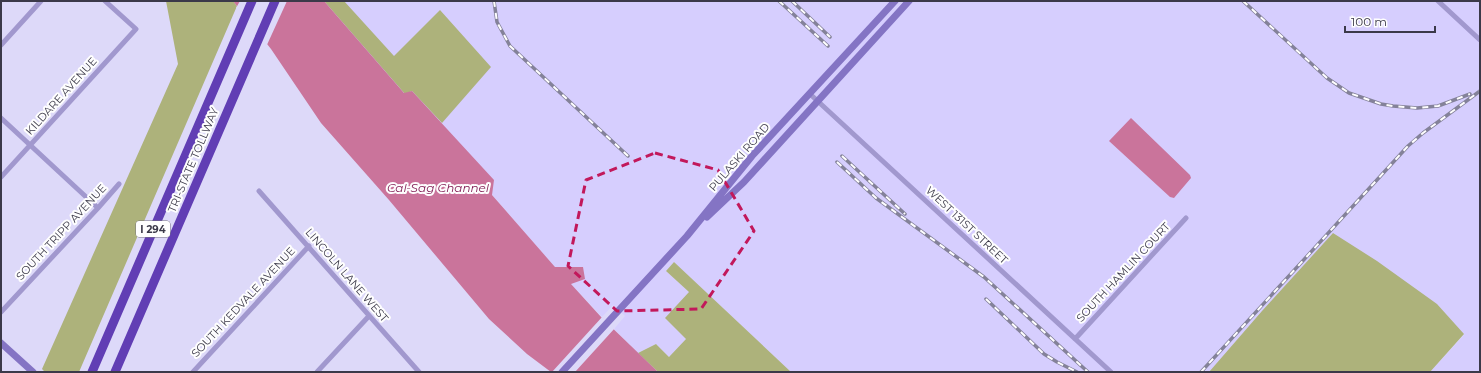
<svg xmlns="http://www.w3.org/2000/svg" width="1481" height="373" font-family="Montserrat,sans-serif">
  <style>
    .built { fill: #d6cefe }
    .green { fill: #adb27b }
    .water { fill: #ca749b }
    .pier { fill: #ddd9f9 }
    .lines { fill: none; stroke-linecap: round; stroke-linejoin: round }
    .street { stroke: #a198ce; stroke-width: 5 }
    .secondary { stroke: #8474c4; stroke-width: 7 }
    .highway { stroke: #613eb4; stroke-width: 9 }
    .rail-casing { stroke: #848299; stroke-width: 3.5 }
    .rail { stroke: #fefefe; stroke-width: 2; stroke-dasharray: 6; stroke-linecap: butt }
    .marked { fill: none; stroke: #c2185b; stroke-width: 3; stroke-dasharray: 8 5; stroke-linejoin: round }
    .labels { text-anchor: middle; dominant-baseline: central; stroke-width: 4; stroke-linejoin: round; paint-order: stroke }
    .shield { fill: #fefefe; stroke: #76747f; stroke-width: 1 }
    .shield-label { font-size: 10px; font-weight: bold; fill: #3b3949 }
    .street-label { font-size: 11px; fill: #3b3949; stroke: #fefefe }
    .water-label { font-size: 12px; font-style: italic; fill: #7f1851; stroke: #fefefe }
  </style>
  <rect width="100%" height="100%" fill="#ddd9f9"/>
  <!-- built -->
  <path class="built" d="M 324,1 L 1480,1 L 1480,372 L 1430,372 L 1464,335 L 1437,304 L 1262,311 L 1209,372 L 791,372 L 674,262 L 666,271 L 689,292 L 686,339 L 669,357 L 656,344 L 638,353 L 614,329 L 625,316 L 613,305 L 602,317 L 571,284 L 583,267 L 555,267 Z"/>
  <!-- green -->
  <path class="green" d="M 166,1 L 233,1 L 237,6 L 79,372 L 45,372 L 42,369 L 178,64 Z
    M 324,1 L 344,1 L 394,56 L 440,10 L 491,67 L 442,123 L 412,91 L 405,94 Z
    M 1333,233 L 1377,261 L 1437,304 L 1464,334 L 1430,372 L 1209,372 L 1262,311 Z
    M 674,262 L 791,372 L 658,372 L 638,353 L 656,344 L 669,357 L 686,339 L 665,318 L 689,292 L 666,271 Z"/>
  <!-- water -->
  <path class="water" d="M 233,1 L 324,1 L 404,93 L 412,91 L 494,180 L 492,195 L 555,267 L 583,267 L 585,279 L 571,284 L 602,318 L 658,372 L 551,372 L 527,354 L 489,319 L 389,200 L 321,123 L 271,49 Z
    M 1131,118 L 1190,175 L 1191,178 L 1174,198 L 1170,197 L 1109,141 Z"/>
  <!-- pier -->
  <path class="pier" d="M 240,1 L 287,1 L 266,47 L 236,8 Z
    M 603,316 L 615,328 L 575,372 L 552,372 Z"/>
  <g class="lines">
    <!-- street -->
    <path class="street" d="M 1438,1 L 1480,40
      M 1,45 L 41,1
      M 810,94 L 1111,372
      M 1,118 L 98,208
      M 1,177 L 136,29 L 105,1
      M 259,191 L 419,372
      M 1,312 L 98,208 L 119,184
      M 1075,339 L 1186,218
      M 193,372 L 309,246
      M 317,372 L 369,316"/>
    <!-- secondary -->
    <path class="secondary" d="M 707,217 L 744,182 L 909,1
      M 1,343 L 33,372
      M 562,372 L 687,236 L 752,156 L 895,1"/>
    <!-- highway -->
    <path class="highway" d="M 92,372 L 252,1
      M 115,372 L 275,1"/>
    <defs>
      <path id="rail" d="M 494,1 L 497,22 L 510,46 L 628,156
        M 779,1 L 828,46
        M 792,1 L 830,37
        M 1243,1 L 1327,78 L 1349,93 L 1381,104 L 1393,106 L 1417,108 L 1438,106 L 1470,94
        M 842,156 L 905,214
        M 837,162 L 876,198 L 984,277 L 1088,372
        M 986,299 L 1044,354 L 1057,362 L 1077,372
        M 1201,372 L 1408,146 L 1423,133 L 1480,91"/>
    </defs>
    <!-- rail casing -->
    <use href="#rail" class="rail-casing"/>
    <!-- rail -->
    <use href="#rail" class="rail"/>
  </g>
  <!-- marked area -->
  <path class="marked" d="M 655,153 L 718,170 L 754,231 L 701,309 L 617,311 L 568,266 L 586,180 Z"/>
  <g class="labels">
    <!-- shield labels -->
    <rect class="shield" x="136" y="221" width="34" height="16" rx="3"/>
    <g class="shield-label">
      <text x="153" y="229">I 294</text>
    </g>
    <!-- street labels -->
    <g class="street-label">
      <text transform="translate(61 96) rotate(-48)">KILDARE AVENUE</text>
      <text transform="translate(739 157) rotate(-49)">PULASKI ROAD</text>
      <text transform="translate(193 160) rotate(-67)">TRI-STATE TOLLWAY</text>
      <text transform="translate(967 225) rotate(43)">WEST 131ST STREET</text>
      <text transform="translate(61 232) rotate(-47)">SOUTH TRIPP AVENUE</text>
      <text transform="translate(1123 272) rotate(-47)">SOUTH HAMLIN COURT</text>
      <text transform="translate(347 275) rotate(49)">LINCOLN LANE WEST</text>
      <text transform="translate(243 302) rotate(-47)">SOUTH KEDVALE AVENUE</text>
    </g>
    <!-- water labels -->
    <g class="water-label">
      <text x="438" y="187">Cal-Sag Channel</text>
    </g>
  </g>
  <!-- border -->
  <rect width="1481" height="373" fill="none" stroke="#3b3949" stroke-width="4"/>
  <!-- scale -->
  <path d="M1345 26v6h90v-6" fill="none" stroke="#3b3949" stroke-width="2"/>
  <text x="1351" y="26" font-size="12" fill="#3b3949" stroke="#fefefe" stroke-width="3" paint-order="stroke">100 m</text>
</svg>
